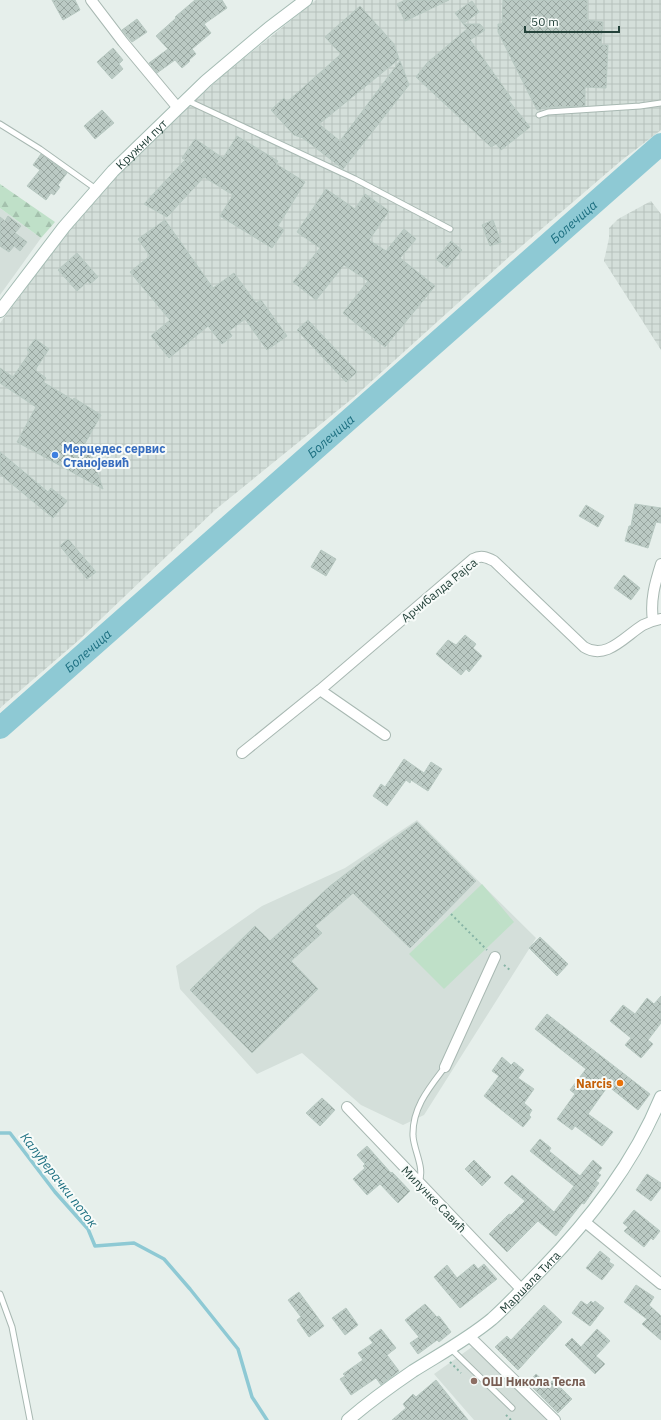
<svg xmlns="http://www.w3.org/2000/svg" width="661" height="1420" font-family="'IBM Plex Sans',sans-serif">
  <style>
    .built { fill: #d4dfda }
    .industrial { fill: url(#industrial-grid) }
    .forest { fill: url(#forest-firs) }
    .green { fill: #bfe0c8 }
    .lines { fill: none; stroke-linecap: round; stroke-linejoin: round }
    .stream { stroke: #8ec9d4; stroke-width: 3.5 }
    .river { stroke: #8ec9d4; stroke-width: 22 }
    .building { fill: url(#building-cross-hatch); stroke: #b8c9c2 }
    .lane-casing { stroke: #a8b8b2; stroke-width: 7 }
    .street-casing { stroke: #a8b8b2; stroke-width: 12 }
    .secondary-casing { stroke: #a4bbb3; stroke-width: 14 }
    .path { stroke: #86b3a5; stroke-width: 2; stroke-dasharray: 2 3; stroke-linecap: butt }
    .lane { stroke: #fff; stroke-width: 5 }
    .street { stroke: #fff; stroke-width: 10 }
    .secondary { stroke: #fff; stroke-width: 12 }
    .shop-dot { fill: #3f7fe0; stroke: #f7fbf9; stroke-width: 1.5 }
    .food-dot { fill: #e8710a; stroke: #f7fbf9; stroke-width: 1.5 }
    .education-dot { fill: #8d6e63; stroke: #f7fbf9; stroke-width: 1.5 }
    .labels { text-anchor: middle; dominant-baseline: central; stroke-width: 4; stroke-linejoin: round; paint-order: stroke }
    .street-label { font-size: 12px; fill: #24423a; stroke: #f7fbf9 }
    .shop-label { font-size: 12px; font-weight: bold; fill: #366cbe; stroke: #f7fbf9; text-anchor: start }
    .food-label { font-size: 12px; font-weight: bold; fill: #c56008; stroke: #f7fbf9; text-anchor: end }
    .education-label { font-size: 12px; font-weight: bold; fill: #785e54; stroke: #f7fbf9; text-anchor: start }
    .water-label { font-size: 13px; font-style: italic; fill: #1c6f80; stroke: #f7fbf9 }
  </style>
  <defs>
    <pattern id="industrial-grid" width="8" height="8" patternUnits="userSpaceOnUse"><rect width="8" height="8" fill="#d4dfda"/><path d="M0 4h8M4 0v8" fill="none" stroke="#b6c1bc"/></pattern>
    <pattern id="forest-firs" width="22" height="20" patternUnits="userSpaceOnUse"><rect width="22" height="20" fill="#bfe0c8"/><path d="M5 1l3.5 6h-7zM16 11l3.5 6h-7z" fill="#a4c1ad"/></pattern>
    <pattern id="building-cross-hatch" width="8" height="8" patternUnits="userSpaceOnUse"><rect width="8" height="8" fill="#bbcac4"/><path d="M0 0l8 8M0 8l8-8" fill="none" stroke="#98a6a0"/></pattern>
  </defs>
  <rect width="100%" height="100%" fill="#e6efeb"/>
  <!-- built -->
  <path class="built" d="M 0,208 L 41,238 L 0,295 Z
    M 417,820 L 536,938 L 424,1115 L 403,1125 L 361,1105 L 302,1053 L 257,1074 L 180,989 L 176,966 L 262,906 L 345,868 Z
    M 472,1347 L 515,1388 L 549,1420 L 474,1420 L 434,1374 Z"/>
  <!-- industrial -->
  <path class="industrial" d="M 316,0 L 661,0 L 661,130 L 622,160 L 510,256 L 353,398 L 215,510 L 79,640 L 0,708 L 0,323 L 71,227 L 111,181 L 148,143 L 222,76 Z
    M 651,201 L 661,214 L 661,350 L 604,261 L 609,238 L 609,228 L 618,219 Z"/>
  <!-- forest -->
  <path class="forest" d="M 0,184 L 55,222 L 41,238 L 0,208 Z"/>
  <!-- green -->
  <path class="green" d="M 482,884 L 514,922 L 444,989 L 409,954 Z"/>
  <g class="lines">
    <!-- stream -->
    <path class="stream" d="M 0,1133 L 10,1133 L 55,1192 L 88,1229 L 95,1246 L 134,1243 L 164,1259 L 190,1289 L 238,1349 L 252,1397 L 267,1420"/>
    <!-- river -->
    <path class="river" id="s1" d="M 0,728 L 661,144"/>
  </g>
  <!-- building -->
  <path class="building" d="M 52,0 L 75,0 L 80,10 L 63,20 Z
    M 195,0 L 222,0 L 227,8 L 204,24 L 211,33 L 192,49 L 196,54 L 189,60 L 190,61 L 182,68 L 175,60 L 157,73 L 149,63 L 168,49 L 156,36 L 176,18 L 175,17 Z
    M 405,0 L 449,0 L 405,21 L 397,4 Z
    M 503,0 L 587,0 L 587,20 L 603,22 L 601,45 L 608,45 L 606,88 L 585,87 L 585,106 L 551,107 L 537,110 L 498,32 L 498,24 L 502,24 Z
    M 472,1 L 479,12 L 463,24 L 480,24 L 485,30 L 470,40 L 512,99 L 509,101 L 530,127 L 501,150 L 496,144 L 491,147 L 416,77 L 427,63 L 467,29 L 455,13 Z
    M 360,6 L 394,44 L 399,59 L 319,124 L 340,141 L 400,61 L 409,85 L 343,169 L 303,138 L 294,135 L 271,110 L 284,98 L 287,102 L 341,54 L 325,37 Z
    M 137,19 L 147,32 L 132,42 L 122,30 Z
    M 113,48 L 123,60 L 119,64 L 123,69 L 112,79 L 97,62 Z
    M 102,110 L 114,123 L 95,139 L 84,126 Z
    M 237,136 L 278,161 L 276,164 L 305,182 L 278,226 L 284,230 L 272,248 L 220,216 L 233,195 L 204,177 L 167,217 L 144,204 L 185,160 L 182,158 L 195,139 L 223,158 Z
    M 41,154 L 67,173 L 58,185 L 60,187 L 54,195 L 51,193 L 46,200 L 27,186 L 40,170 L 33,165 Z
    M 326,189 L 355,209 L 365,194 L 389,211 L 369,240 L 386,251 L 404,229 L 416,239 L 400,258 L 435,286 L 385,347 L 343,313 L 368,281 L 344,265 L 316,300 L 293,282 L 320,248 L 297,232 Z
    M 8,216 L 21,226 L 15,233 L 27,242 L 20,251 L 14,246 L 9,252 L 0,246 L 0,217 L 5,221 Z
    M 165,220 L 213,288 L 234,273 L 256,303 L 261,300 L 287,336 L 267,350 L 245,319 L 229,331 L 232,336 L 222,344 L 208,326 L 169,358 L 151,336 L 170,320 L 130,272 L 150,256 L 138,239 Z
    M 493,220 L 501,242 L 490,246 L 482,225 Z
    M 451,241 L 462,250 L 447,268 L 436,259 Z
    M 77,253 L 98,277 L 90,284 L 88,281 L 77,291 L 58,270 Z
    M 308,320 L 357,372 L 346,382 L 297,330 Z
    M 35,339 L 49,349 L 35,370 L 46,378 L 43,382 L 73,400 L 74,398 L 101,415 L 84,445 L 89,448 L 103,489 L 17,442 L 36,407 L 0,383 L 0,368 L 13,377 L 30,352 L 27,350 Z
    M 0,452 L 48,492 L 51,488 L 67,501 L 53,518 L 0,474 Z
    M 635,504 L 661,508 L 661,523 L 656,522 L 648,548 L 625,541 L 629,526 L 631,526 Z
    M 586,505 L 604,516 L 598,527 L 579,516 Z
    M 68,539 L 96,572 L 87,579 L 60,546 Z
    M 321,550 L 336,559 L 326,576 L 311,567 Z
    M 624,575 L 640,588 L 631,600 L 614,588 Z
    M 465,635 L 476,644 L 473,648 L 482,656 L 469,672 L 466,669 L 461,675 L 436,654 L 448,640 L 456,645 Z
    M 404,759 L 424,773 L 431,762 L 442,769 L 428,791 L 411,780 L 410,783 L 406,780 L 387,806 L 373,796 L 381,784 L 385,787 Z
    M 417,822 L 476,881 L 410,948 L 353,893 L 315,926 L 322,933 L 291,961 L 318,989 L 252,1053 L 190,990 L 255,926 L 270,941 L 330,886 L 364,860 Z
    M 540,937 L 568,964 L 557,976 L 529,948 Z
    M 661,996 L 661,1023 L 648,1040 L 653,1044 L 641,1058 L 625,1045 L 631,1038 L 610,1021 L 623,1005 L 635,1014 L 647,998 L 654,1004 Z
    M 547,1014 L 650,1094 L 638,1110 L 608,1086 L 588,1114 L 613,1132 L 602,1146 L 575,1126 L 572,1130 L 557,1119 L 575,1094 L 570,1090 L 586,1069 L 535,1029 Z
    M 502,1057 L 511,1065 L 514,1062 L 524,1070 L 518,1078 L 534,1089 L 524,1103 L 532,1110 L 529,1115 L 531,1117 L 523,1127 L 484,1096 L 499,1076 L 492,1071 Z
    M 322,1098 L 335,1110 L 320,1126 L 306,1113 Z
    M 540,1139 L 551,1148 L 549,1151 L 580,1176 L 593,1160 L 602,1168 L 598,1173 L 601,1175 L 596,1181 L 599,1183 L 584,1204 L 582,1203 L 556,1236 L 538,1221 L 507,1252 L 489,1234 L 509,1214 L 511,1215 L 525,1201 L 504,1183 L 512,1175 L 554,1212 L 574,1186 L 530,1151 Z
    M 367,1146 L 391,1173 L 392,1172 L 410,1191 L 398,1203 L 380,1184 L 367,1195 L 353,1179 L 365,1168 L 363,1166 L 365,1164 L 357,1155 Z
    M 474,1160 L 491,1177 L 482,1186 L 465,1169 Z
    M 647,1174 L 661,1183 L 661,1188 L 651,1201 L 636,1190 Z
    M 634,1210 L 660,1231 L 653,1240 L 651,1238 L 644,1247 L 624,1231 L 628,1227 L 623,1223 Z
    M 600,1251 L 610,1259 L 609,1262 L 614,1265 L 602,1280 L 586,1268 Z
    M 474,1264 L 478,1269 L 484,1264 L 497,1279 L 460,1308 L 434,1277 L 447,1265 L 457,1278 Z
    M 636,1285 L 654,1297 L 649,1305 L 661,1316 L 661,1340 L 642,1324 L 647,1319 L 624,1302 Z
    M 299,1292 L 324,1326 L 309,1337 L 297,1320 L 301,1317 L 288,1300 Z
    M 581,1301 L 587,1305 L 591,1301 L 593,1303 L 595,1301 L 604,1308 L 590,1326 L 572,1313 Z
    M 425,1304 L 437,1317 L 439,1316 L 451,1332 L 439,1342 L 437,1340 L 418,1354 L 410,1343 L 419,1337 L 405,1320 Z
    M 544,1305 L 562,1322 L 518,1370 L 495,1347 L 507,1336 L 511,1340 Z
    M 346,1308 L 358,1325 L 345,1335 L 332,1318 Z
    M 381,1329 L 396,1348 L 387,1355 L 399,1371 L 381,1385 L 376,1378 L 351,1395 L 340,1379 L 345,1376 L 343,1374 L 363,1360 L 358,1353 L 373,1343 L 369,1338 Z
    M 597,1329 L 610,1341 L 596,1356 L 605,1364 L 595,1374 L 565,1345 L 572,1338 L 581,1347 Z
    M 536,1374 L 548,1385 L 553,1380 L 572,1399 L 558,1413 L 528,1383 Z
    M 436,1380 L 468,1420 L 392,1420 L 406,1408 L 403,1404 L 413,1394 L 416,1397 Z"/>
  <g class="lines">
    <defs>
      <path id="lane" d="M 186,100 L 355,179 L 450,229
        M 539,115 L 548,112 L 640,106 L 661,103
        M 0,124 L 40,149 L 96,189
        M 419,1182 C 425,1168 414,1151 413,1136 C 412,1108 429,1088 445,1067
        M 0,1294 L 12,1327 L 30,1420
        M 450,1348 L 512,1408"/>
      <path id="street" d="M 91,0 L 123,42 L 178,108
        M 653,621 C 650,600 655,583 661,564
        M 320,690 L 385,735
        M 242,753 L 320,690 L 473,559 C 481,555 486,557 494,561 L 584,647 C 606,661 625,636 643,625 C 649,622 655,620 661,619
        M 445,1067 L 495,957
        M 347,1107 L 522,1290
        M 585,1222 L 661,1284
        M 469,1336 L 555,1420"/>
      <g id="secondary">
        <path id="s2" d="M 0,311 L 64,227 L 113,171 L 206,81 L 269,28 L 306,0"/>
        <path id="s3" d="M 348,1420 C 369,1402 391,1386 413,1371 C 440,1354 468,1339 492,1319 C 509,1304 525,1286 541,1270 C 590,1219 634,1163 661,1097"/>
      </g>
    </defs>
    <!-- lane casing -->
    <use href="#lane" class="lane-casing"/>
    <!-- street casing -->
    <use href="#street" class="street-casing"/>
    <!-- secondary casing -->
    <use href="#secondary" class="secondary-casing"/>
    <!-- path -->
    <path class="path" d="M 451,914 L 487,950
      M 504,965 L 511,971
      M 450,1362 L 461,1373
      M 506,1415 L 511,1420"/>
    <!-- lane -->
    <use href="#lane" class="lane"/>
    <!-- street -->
    <use href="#street" class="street"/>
    <!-- secondary -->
    <use href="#secondary" class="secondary"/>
  </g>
  <!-- markers -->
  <circle class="shop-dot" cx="55" cy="455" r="4"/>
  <circle class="food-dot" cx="620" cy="1083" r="4"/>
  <circle class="education-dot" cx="474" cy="1381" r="4"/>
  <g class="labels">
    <!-- street labels -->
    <g class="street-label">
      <text stroke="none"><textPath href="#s2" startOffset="219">Кружни пут</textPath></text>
      <text transform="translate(439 590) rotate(-39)">Арчибалда Рајса</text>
      <text transform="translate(434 1199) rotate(46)">Милунке Савић</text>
      <text stroke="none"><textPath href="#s3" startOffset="229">Маршала Тита</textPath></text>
    </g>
    <!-- shop labels -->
    <g class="shop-label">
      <text x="63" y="448">Мерцедес сервис<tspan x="63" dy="14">Станојевић</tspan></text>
    </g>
    <!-- food labels -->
    <g class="food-label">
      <text x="612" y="1083">Narcis</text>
    </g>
    <!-- education labels -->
    <g class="education-label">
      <text x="482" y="1381">ОШ Никола Тесла</text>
    </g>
    <!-- water labels -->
    <g class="water-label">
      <text stroke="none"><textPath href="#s1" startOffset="765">Болечица</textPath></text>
      <text stroke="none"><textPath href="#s1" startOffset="441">Болечица</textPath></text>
      <text stroke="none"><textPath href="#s1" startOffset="117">Болечица</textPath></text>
      <text transform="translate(59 1180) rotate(52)">Калуђерачки поток</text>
    </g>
  </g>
  <!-- scale -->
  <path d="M525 26v6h94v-6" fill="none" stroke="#24423a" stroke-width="2"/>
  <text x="531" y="26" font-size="12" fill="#24423a" stroke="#f7fbf9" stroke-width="3" paint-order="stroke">50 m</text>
</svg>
